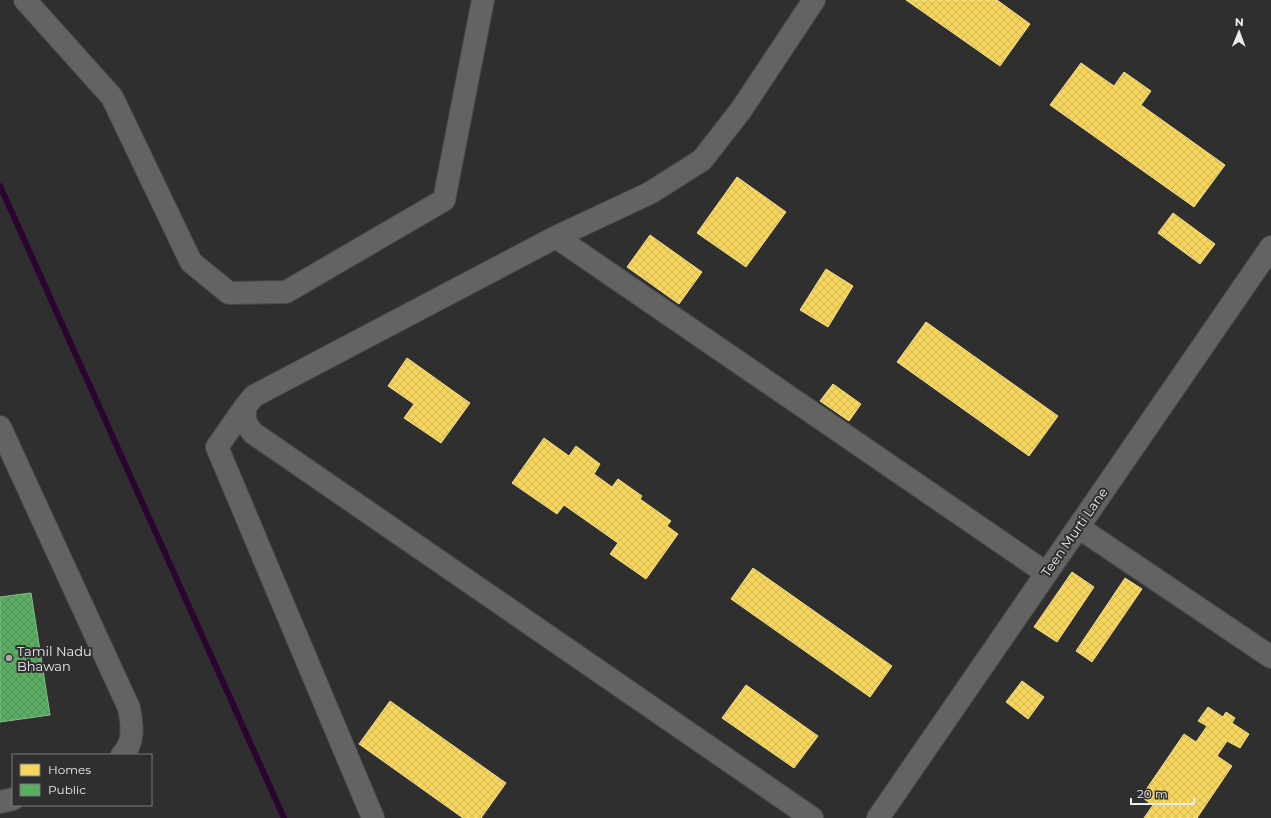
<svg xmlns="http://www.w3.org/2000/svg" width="1271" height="818" font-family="Montserrat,sans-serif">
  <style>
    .homes { fill: url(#homes-cross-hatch); stroke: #f3dc87 }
    .public { fill: url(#public-cross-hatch); stroke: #86c08b }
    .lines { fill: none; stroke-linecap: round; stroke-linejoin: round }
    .stream { stroke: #2b0430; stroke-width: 6 }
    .minor-casing { stroke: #4a4a4a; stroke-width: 24 }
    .minor { stroke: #636363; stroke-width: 22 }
    .poi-dot { fill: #aaa9aa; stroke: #302e30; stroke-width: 1.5 }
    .labels { text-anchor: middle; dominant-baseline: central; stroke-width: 4; stroke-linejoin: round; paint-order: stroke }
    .street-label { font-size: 13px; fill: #ecebec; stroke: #302e30 }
    .poi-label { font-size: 13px; fill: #ecebec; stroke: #302e30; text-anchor: start }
  </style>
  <defs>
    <pattern id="homes-cross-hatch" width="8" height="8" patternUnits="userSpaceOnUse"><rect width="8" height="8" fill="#f6d55c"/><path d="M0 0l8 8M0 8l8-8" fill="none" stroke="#d3b858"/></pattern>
    <pattern id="public-cross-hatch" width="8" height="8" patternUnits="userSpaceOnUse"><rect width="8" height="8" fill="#5aae61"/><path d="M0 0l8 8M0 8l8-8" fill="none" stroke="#548f59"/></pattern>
  </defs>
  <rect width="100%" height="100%" fill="#2f2f2f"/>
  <!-- homes -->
  <path class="homes" d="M 906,0 L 997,0 L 1030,24 L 1000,66 Z
    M 1081,63 L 1114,86 L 1124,72 L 1151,91 L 1141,105 L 1225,165 L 1194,207 L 1050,105 Z
    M 737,177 L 786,212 L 746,267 L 697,233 Z
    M 1173,213 L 1215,244 L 1200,264 L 1158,233 Z
    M 650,235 L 702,272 L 679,304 L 627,267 Z
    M 826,269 L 853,286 L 828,327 L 800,310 Z
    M 926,322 L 1058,416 L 1029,456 L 897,362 Z
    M 407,358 L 470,403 L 441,443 L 404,418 L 414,404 L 388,386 Z
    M 833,384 L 861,404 L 849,421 L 820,401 Z
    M 544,438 L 569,456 L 576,446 L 600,464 L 594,474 L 612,487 L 618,479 L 642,496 L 640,499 L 671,521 L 667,526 L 678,534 L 646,579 L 610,554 L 618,543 L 564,505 L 557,514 L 512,483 Z
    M 753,568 L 892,666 L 870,697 L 731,599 Z
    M 1072,572 L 1094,587 L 1057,642 L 1034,627 Z
    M 1125,578 L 1142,589 L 1092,662 L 1076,651 Z
    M 1022,681 L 1044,697 L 1028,719 L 1006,702 Z
    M 746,685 L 818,736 L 794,768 L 722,718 Z
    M 390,701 L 506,783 L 481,818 L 463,818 L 359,744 Z
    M 1208,707 L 1223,717 L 1226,712 L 1235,718 L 1232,723 L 1249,734 L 1240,748 L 1227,741 L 1217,756 L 1232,766 L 1197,818 L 1144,818 L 1153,805 L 1141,797 L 1184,734 L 1196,742 L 1207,726 L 1198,721 Z"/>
  <!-- public -->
  <path class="public" d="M 31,593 L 50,715 L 0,722 L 0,597 Z"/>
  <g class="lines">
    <!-- stream -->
    <path class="stream" d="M 0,186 L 284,818"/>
    <defs>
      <path id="minor" d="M 25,0 L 112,97 L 191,262 L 229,293 L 286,292 L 444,200 L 483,0
        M 556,237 L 1046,573
        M 245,407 L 217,447 L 373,818
        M 0,427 L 129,708 C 132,724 135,743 122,755
        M 1078,527 L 1271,657
        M 0,802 L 13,799
        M 812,818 L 253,433 L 245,422 L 245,407 L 254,396 L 556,237 L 650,193 L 702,160 L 741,110 L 814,0
        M 878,818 L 1271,247"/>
    </defs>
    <!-- minor casing -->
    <use href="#minor" class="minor-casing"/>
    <!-- minor -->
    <use href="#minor" class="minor"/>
  </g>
  <!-- markers -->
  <circle class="poi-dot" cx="9" cy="658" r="4"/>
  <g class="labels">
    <!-- street labels -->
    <g class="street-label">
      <text transform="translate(1074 532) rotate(-55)">Teen Murti Lane</text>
    </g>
    <!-- poi labels -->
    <g class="poi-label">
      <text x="17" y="651">Tamil Nadu<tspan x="17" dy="15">Bhawan</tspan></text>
    </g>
  </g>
  <!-- legend -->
  <rect x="12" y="754" width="140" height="52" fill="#302e30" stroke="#7b7a7b"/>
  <rect x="20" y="764" width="20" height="12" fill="#f6d55c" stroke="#7b7a7b"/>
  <text x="48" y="774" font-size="12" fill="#ecebec">Homes</text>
  <rect x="20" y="784" width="20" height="12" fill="#5aae61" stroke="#7b7a7b"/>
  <text x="48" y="794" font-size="12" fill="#ecebec">Public</text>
  <!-- north arrow -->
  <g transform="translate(1239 32) rotate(1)" stroke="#302e30" stroke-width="3" paint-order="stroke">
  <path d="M0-3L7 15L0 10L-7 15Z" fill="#ecebec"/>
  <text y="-6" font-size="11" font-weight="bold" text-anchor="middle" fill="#ecebec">N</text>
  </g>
  <!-- scale -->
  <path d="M1131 798v6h63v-6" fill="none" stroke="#ecebec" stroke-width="2"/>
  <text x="1137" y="798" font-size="12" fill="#ecebec" stroke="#302e30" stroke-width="3" paint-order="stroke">20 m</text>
</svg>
